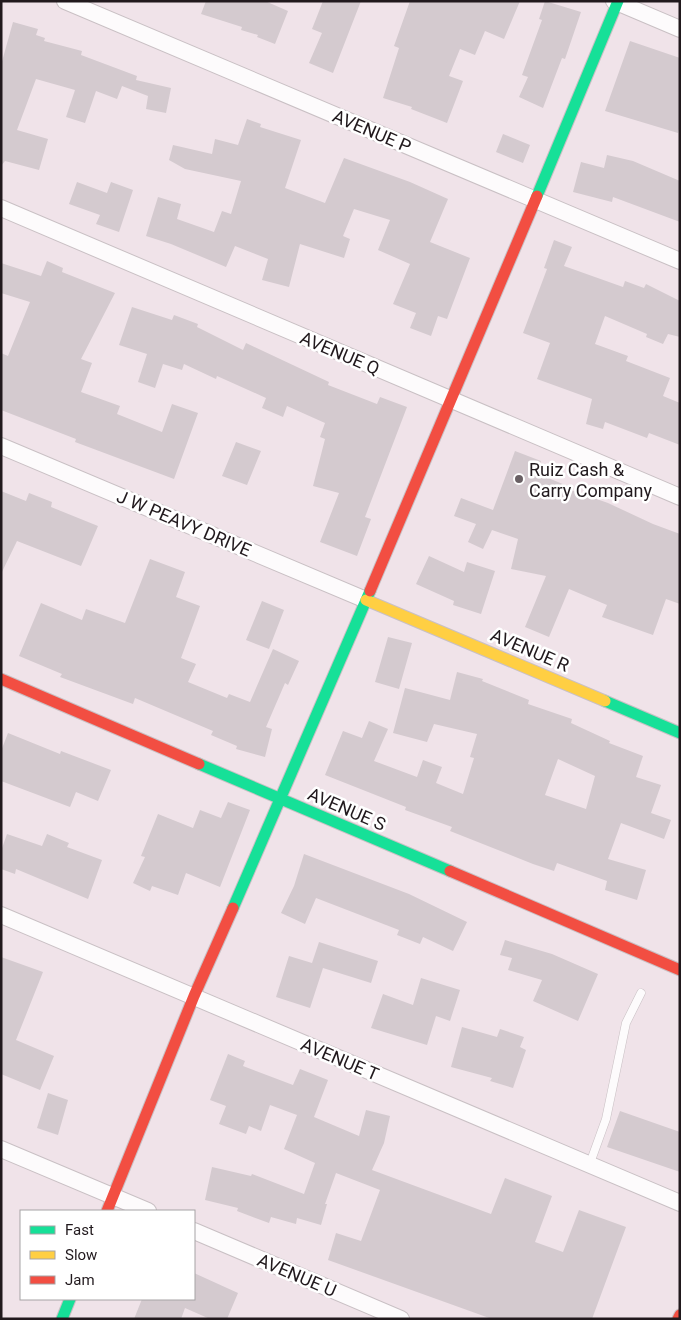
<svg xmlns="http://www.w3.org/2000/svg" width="681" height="1320" font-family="Roboto,sans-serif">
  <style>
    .building { fill: #d4cacf; fill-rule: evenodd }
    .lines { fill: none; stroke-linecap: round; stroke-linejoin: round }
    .lane-casing { stroke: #c9c0c4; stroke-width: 9 }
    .street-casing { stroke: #c9c0c4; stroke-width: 18 }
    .fast-casing { stroke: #c9c0c4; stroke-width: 13 }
    .slow-casing { stroke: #c9c0c4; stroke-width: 13 }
    .jam-casing { stroke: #c9c0c4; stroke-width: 13 }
    .lane { stroke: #fdfbfc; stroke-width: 8 }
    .street { stroke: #fdfbfc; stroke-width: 16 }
    .fast { stroke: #16e098; stroke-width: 11 }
    .slow { stroke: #ffcf43; stroke-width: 11 }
    .jam { stroke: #f24e42; stroke-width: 11 }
    .poi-dot { fill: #696064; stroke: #fff; stroke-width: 2 }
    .labels { text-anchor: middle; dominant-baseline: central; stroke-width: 5; stroke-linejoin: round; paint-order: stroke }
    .street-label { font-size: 18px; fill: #21191d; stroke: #fff }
    .poi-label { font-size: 18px; fill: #21191d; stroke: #fff; text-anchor: start }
  </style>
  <rect width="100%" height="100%" fill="#f0e3e9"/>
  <!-- building -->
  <path class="building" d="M 206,1 L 265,1 L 288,11 L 275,44 L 257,37 L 258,35 L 241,30 L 242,27 L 201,14 Z
    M 323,1 L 361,1 L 333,73 L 309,63 L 322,33 L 312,29 Z
    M 410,1 L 520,1 L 504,39 L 485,31 L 475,55 L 460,49 L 449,76 L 463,81 L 447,123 L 411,109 L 412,107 L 383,98 L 399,48 L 394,46 Z
    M 545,1 L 581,12 L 565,59 L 562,58 L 543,108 L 519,97 L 528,77 L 522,75 L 542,20 L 539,19 Z
    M 13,22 L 38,29 L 36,35 L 45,38 L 44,41 L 82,51 L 81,55 L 137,76 L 136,80 L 171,88 L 166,113 L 146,109 L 148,96 L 122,86 L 117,99 L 96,91 L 85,123 L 66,117 L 75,90 L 36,79 L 17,130 L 48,139 L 39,170 L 5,161 L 1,166 L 1,65 Z
    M 630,41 L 680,58 L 680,125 L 678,133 L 605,111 Z
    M 247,119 L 261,124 L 260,127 L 301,140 L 285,188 L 325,203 L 344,158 L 410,182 L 448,199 L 430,242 L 470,258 L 447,319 L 438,316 L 431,336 L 410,328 L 416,313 L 393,304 L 410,264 L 378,250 L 390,220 L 354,209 L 343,236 L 350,239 L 344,258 L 300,244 L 289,287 L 262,280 L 268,259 L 235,246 L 226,267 L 171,244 L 146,236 L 158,197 L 181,204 L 177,219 L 214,232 L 222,211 L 231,214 L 241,181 L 185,169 L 169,160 L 173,145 L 212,154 L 215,139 L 238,145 Z
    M 503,134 L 530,145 L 523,163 L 496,152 Z
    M 607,155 L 633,161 L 680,181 L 680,222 L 613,197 L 612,202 L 573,192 L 581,162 L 604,168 Z
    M 77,182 L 107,193 L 111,182 L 133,190 L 119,232 L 96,224 L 100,215 L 69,204 Z
    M 554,240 L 572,247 L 564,266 L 623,287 L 625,281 L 644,288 L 646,284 L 680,301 L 680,337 L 668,334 L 663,344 L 646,337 L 647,334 L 605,316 L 595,344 L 628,356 L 626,361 L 670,378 L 663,396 L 680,403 L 680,445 L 649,433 L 647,438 L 605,422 L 603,429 L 586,424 L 592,399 L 537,379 L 550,343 L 523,333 L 547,269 L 544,268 Z
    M 47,261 L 63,268 L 62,272 L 115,293 L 81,359 L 92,363 L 81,392 L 120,406 L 117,414 L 162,432 L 172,404 L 198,413 L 174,479 L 75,442 L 76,439 L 1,410 L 1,353 L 8,356 L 30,302 L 1,293 L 1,263 L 41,276 Z
    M 132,307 L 172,320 L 174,315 L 198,324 L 197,327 L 243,350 L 246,343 L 329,382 L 328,385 L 377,404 L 380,397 L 407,407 L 365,517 L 371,519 L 357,556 L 320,542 L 339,493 L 313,486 L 325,439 L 320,437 L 325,423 L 287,406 L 283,417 L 262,408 L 266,398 L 217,376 L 216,379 L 184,364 L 182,370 L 163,364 L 155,388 L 138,382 L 147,354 L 119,345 Z
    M 236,442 L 261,451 L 247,485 L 222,476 Z
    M 515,451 L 541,461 L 536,473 L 570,487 L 568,489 L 608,503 L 653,524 L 680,534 L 680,604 L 666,599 L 653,635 L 602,617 L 607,605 L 569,589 L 549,637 L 525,627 L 546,576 L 511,569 L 518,539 L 492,530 L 483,549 L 468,542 L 476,524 L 454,516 L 461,498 L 493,510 Z
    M 1,491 L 26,501 L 29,493 L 52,502 L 51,507 L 98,526 L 81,566 L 17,541 L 1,574 Z
    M 429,556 L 464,572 L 467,562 L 495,571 L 481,614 L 453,605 L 454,601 L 416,584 Z
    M 150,559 L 185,572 L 176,597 L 200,606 L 181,658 L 196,664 L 188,682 L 227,698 L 229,694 L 250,702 L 273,649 L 299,661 L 288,685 L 285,683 L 266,727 L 272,729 L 265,757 L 236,749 L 237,746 L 211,735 L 213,731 L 135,698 L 133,704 L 60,677 L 62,674 L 19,656 L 41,603 L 82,620 L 86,609 L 125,623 Z
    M 262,601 L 284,610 L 269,649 L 246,640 Z
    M 388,637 L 412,643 L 399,689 L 375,682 Z
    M 457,672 L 483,679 L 482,681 L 529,700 L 528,704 L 572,719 L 571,723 L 610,741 L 609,743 L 643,756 L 636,777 L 661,785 L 651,813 L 671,820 L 664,839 L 621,823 L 608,859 L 646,870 L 637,900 L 605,890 L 607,881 L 557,863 L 554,871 L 533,864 L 450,831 L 452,827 L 405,810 L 406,807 L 325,775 L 343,731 L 362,738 L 369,721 L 388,729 L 374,761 L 417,777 L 423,760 L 442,767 L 436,783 L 463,794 L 474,758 L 470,757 L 477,734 L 434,724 L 427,742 L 393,733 L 405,688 L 450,700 ZM 558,759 L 595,776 L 586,809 L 545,795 Z
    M 8,733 L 60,754 L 61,751 L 111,770 L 98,801 L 76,792 L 70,807 L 1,781 L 1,751 Z
    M 228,802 L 250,810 L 220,887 L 186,873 L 178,895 L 152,886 L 150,891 L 133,883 L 145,857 L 141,856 L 158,814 L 193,828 L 200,810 L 221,818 Z
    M 7,834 L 42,846 L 47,834 L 69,843 L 67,847 L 102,860 L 88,899 L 16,869 L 15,874 L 1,869 L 1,851 Z
    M 304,854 L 409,894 L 467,922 L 453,951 L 423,937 L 420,944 L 397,935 L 399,930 L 316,898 L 305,924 L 281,913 L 294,886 Z
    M 505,940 L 552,954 L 598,974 L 578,1021 L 533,1001 L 542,980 L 508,970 L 512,958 L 500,955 Z
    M 319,942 L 378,961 L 371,983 L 323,968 L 310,1008 L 276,997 L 289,956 L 312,963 Z
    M 1,957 L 43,972 L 16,1040 L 54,1056 L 40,1090 L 1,1074 Z
    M 421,978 L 460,990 L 450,1021 L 436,1016 L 427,1045 L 371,1028 L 383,994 L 413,1005 Z
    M 462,1027 L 497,1037 L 500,1029 L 524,1037 L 520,1047 L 526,1050 L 513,1088 L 490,1081 L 492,1078 L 451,1067 Z
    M 228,1054 L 245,1061 L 243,1066 L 293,1085 L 300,1069 L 328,1080 L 314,1117 L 359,1136 L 366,1110 L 390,1116 L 384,1143 L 372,1170 L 491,1214 L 505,1178 L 552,1196 L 535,1242 L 563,1252 L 579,1210 L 626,1227 L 592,1319 L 492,1319 L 328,1260 L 336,1233 L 361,1241 L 380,1190 L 336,1173 L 325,1204 L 327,1204 L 321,1225 L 297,1218 L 296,1224 L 271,1217 L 269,1223 L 237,1211 L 238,1208 L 205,1200 L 212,1167 L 251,1176 L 252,1174 L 304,1194 L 315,1163 L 284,1149 L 297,1115 L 270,1105 L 261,1131 L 249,1126 L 246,1134 L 219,1124 L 226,1106 L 210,1100 Z
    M 48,1093 L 68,1100 L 58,1135 L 37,1128 Z
    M 620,1111 L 680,1132 L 680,1172 L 607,1147 Z
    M 194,1273 L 238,1293 L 227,1319 L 210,1319 L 185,1308 L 181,1319 L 134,1319 L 142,1299 L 194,1299 Z"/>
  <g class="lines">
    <defs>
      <path id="lane" d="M 589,1166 L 606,1119 L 626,1023 L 641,993"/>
      <path id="street" d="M 65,1 L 680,261
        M 614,1 L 680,29
        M 1,208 L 680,497
        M 1,446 L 366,600
        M 1,915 L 680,1203
        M 1,1149 L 148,1211
        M 194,1231 L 401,1319"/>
      <path id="fast" d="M 537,196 L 618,1
        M 605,701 L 680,733
        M 199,764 L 450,871
        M 233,908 L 370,591
        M 62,1319 L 70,1299"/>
      <path id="slow" d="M 366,600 L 605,701"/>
      <path id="jam" d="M 370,591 L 537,196
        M 1,679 L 199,764
        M 450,871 L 680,970
        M 107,1211 L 194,996 L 233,908
        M 678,1319 L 680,1315"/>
    </defs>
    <!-- lane casing -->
    <use href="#lane" class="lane-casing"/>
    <!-- street casing -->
    <use href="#street" class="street-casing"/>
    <!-- fast casing -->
    <use href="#fast" class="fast-casing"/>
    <!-- slow casing -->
    <use href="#slow" class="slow-casing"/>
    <!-- jam casing -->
    <use href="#jam" class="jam-casing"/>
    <!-- lane -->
    <use href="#lane" class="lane"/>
    <!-- street -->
    <use href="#street" class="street"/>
    <!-- fast -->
    <use href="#fast" class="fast"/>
    <!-- slow -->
    <use href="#slow" class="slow"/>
    <!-- jam -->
    <use href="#jam" class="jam"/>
  </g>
  <!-- markers -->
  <circle class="poi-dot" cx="519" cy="479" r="5"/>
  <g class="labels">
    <!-- street labels -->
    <g class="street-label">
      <text transform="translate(372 131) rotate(23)">AVENUE P</text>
      <text transform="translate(340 353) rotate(23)">AVENUE Q</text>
      <text transform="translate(184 523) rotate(23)">J W PEAVY DRIVE</text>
      <text transform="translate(530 650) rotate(23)">AVENUE R</text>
      <text transform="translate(347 809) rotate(23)">AVENUE S</text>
      <text transform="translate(340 1059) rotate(23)">AVENUE T</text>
      <text transform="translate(297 1275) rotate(23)">AVENUE U</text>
    </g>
    <!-- poi labels -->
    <g class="poi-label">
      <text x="529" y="469">Ruiz Cash &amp;<tspan x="529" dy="21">Carry Company</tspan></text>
    </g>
  </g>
  <!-- border -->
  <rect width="681" height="1320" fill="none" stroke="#21191d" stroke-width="5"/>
  <!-- legend -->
  <rect x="20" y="1210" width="175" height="90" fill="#ffffff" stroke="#a6a3a5"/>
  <rect x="30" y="1226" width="25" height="8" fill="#16e098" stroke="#a6a3a5"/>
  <text x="65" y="1235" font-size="15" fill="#21191d">Fast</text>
  <rect x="30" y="1251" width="25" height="8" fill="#ffcf43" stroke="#a6a3a5"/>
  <text x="65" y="1260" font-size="15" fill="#21191d">Slow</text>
  <rect x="30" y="1276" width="25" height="8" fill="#f24e42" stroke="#a6a3a5"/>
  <text x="65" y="1285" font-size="15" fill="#21191d">Jam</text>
</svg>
